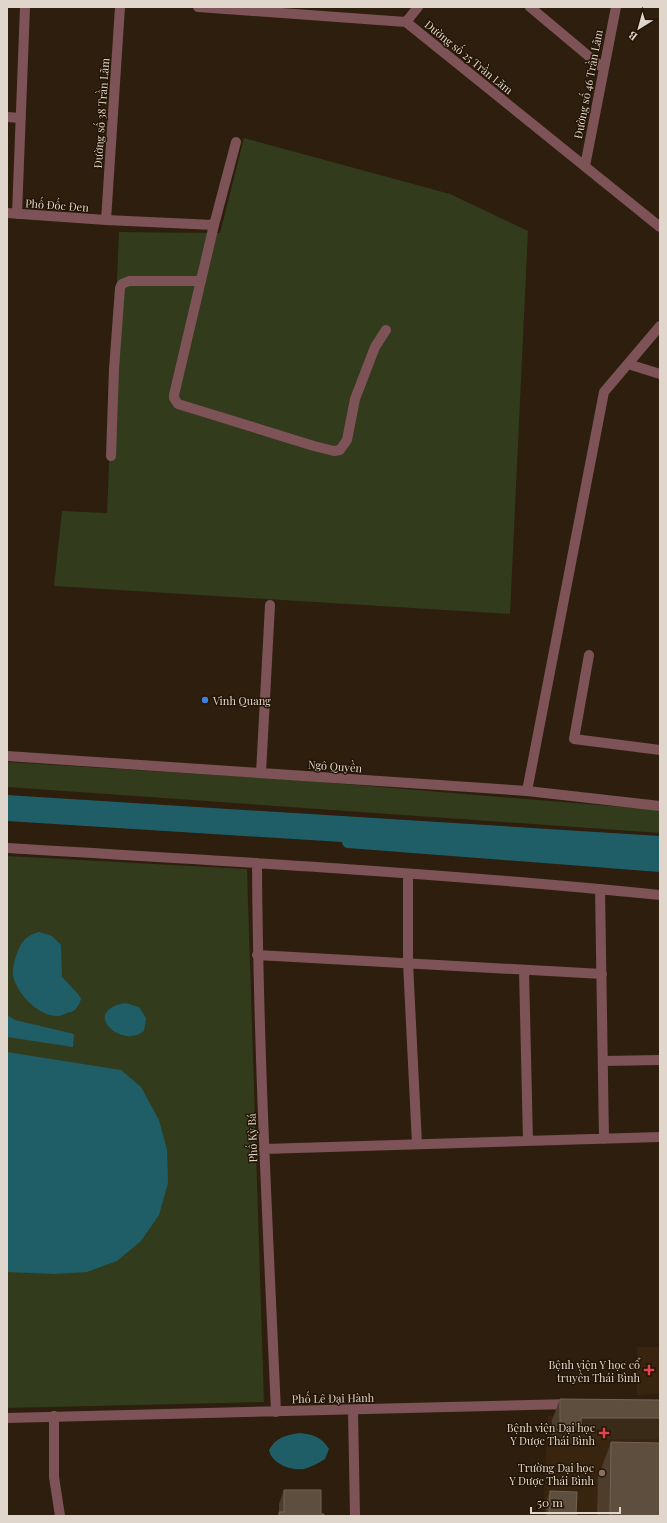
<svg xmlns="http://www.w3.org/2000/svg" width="667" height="1523" font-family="'Playfair Display',serif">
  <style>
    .built { fill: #39250f }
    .green { fill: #323b1c }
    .water { fill: #1f5e67 }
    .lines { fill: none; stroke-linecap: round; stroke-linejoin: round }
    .canal { stroke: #1f5e67; stroke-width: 12 }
    .minor { stroke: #7d5357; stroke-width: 10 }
    .wall { fill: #4d3d2c }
    .shaded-wall { fill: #3a2a18 }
    .building { fill: #5d4e3d; stroke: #726354 }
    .shop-dot { fill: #3f7fe0; stroke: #231505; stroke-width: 1.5 }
    .health-dot { fill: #e0444e; stroke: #231505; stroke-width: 1.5 }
    .education-dot { fill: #8d6e63; stroke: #231505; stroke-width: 1.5 }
    .labels { text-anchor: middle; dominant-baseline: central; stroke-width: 3; stroke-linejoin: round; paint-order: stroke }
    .street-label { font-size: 11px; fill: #e1d6cc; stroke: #231505 }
    .poi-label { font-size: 11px; fill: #e1d6cc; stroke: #231505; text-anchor: end }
  </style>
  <rect width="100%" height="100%" fill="#2d1e0d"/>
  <!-- built -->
  <path class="built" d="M 637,1347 L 660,1347 L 660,1394 L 637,1395 Z
    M 660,1413 L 660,1516 L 543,1516 L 548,1416 Z"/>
  <!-- green -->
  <path class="green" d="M 244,138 L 450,194 L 528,231 L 510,614 L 54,586 L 62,511 L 107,513 L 119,232 L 220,233 Z
    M 7,762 L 296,780 L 660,810 L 660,833 L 7,787 Z
    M 7,856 L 247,869 L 264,1402 L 7,1408 Z"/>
  <!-- water -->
  <path class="water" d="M 7,795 L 660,836 L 660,862 L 7,821 Z
    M 39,932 L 52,936 L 61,945 L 62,977 L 78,994 L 81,999 C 80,1002 79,1005 77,1007 C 75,1011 71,1012 67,1013 C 64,1014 61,1016 58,1016 C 39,1017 16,993 13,975 C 12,969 14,961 17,954 C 21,941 26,936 39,932 Z
    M 125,1003 L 139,1007 L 146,1018 L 144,1031 C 121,1050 80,1011 125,1003 Z
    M 7,1015 L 15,1020 L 74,1034 L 73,1047 L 7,1037 Z
    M 7,1052 L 121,1070 L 141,1087 L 159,1120 L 167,1150 L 168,1183 L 159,1215 L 141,1241 L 117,1261 L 87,1272 L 55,1274 L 7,1272 Z
    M 299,1433 C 312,1434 322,1437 329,1449 L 325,1459 C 319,1463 311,1467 304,1469 C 291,1471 272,1464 269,1450 C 277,1437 284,1436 299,1433 Z"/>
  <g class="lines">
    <!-- canal -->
    <path class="canal" d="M 348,842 L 660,866"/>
    <!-- minor -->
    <path class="minor" d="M 198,7 L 406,22 L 660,227
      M 530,7 L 604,69
      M 406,22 L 418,7
      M 7,117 L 21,118
      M 585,166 L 616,7
      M 7,213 L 106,220 L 214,225 L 236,142
      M 17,214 L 25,7
      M 106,220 L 120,7
      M 214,225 L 174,395 L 174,398 L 178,404 L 314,446 L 334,451 L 340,450 L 347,440 L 355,399 L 375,347 L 386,330
      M 628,364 L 660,374
      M 111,456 L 114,369 L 120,288 L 122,284 L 129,281 L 201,281
      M 589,655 L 574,739 L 660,750
      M 7,756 L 527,791 L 660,806
      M 261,773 L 270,605
      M 527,791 L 604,392 L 660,326
      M 7,848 C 225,861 443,873 660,895
      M 257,863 C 258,1046 268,1229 276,1412
      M 408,874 L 408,963 L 417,1144
      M 600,889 L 604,1139
      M 257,955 L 602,974
      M 524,970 L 528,1141
      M 603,1061 L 660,1060
      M 264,1149 L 660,1137
      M 353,1410 L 355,1516
      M 54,1416 L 54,1477 L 60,1516
      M 7,1418 L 571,1404"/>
  </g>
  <!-- wall -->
  <path class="wall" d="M 560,1399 L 660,1400 L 660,1439 L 576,1439 L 573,1446 L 552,1446 L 552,1420 Z
    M 611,1442 L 660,1516 L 597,1516 L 598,1477 Z
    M 284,1490 L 321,1514 L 324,1516 L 278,1516 L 279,1514 L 279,1504 Z
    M 550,1491 L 576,1516 L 546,1516 L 546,1502 Z"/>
  <!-- shaded-wall -->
  <path class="shaded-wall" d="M 581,1418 L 660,1418 L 660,1439 L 576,1439 L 573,1446 L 552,1446 L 560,1425 Z"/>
  <!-- building -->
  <path class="building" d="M 560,1399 L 660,1400 L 660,1418 L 581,1418 L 581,1425 L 560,1425 Z
    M 611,1442 L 660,1443 L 660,1516 L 610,1516 Z
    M 284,1490 L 321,1490 L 321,1514 L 324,1514 L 324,1516 L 279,1516 L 279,1512 L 284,1512 Z
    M 550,1491 L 577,1492 L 576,1516 L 549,1516 Z"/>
  <!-- markers -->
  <circle class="shop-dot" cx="205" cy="700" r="4"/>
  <g class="health-dot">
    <path d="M647 1364h4v4h4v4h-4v4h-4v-4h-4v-4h4z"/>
    <path d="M602 1427h4v4h4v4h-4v4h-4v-4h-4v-4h4z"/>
  </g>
  <circle class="education-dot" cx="602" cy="1473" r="4"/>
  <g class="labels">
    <!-- street labels -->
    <g class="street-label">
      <text transform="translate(469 57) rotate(39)">Đường số 25 Trần Lãm</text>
      <text transform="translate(588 84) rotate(-79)">Đường số 46 Trần Lãm</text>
      <text transform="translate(101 113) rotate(-86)">Đường số 38 Trần Lãm</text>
      <text transform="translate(57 205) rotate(4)">Phố Đốc Đen</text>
      <text transform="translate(335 766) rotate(4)">Ngô Quyền</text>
      <text transform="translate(252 1138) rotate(-92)">Phố Kỳ Bá</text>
      <text transform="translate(333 1398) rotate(-1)">Phố Lê Đại Hành</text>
    </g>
    <!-- poi labels -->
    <g class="poi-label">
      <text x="213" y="700" text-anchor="start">Vinh Quang</text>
      <text x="640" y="1364">Bệnh viện Y học cổ<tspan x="640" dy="13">truyền Thái Bình</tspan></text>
      <text x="595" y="1427">Bệnh viện Đại học<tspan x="595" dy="13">Y Dược Thái Bình</tspan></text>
      <text x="594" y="1467">Trường Đại học<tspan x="594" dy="13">Y Dược Thái Bình</tspan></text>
    </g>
  </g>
  <!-- border -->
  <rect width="667" height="1523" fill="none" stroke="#e1d6cc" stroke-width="16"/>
  <!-- north arrow -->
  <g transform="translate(639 28) rotate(217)" stroke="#231505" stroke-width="3" paint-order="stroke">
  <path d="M0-3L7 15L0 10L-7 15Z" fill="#e1d6cc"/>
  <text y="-6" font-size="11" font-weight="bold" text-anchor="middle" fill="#e1d6cc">B</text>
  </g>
  <!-- scale -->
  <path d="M531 1507v6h89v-6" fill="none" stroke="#e1d6cc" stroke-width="2"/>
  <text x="537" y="1507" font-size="12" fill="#e1d6cc" stroke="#231505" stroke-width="3" paint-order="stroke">50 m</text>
</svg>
